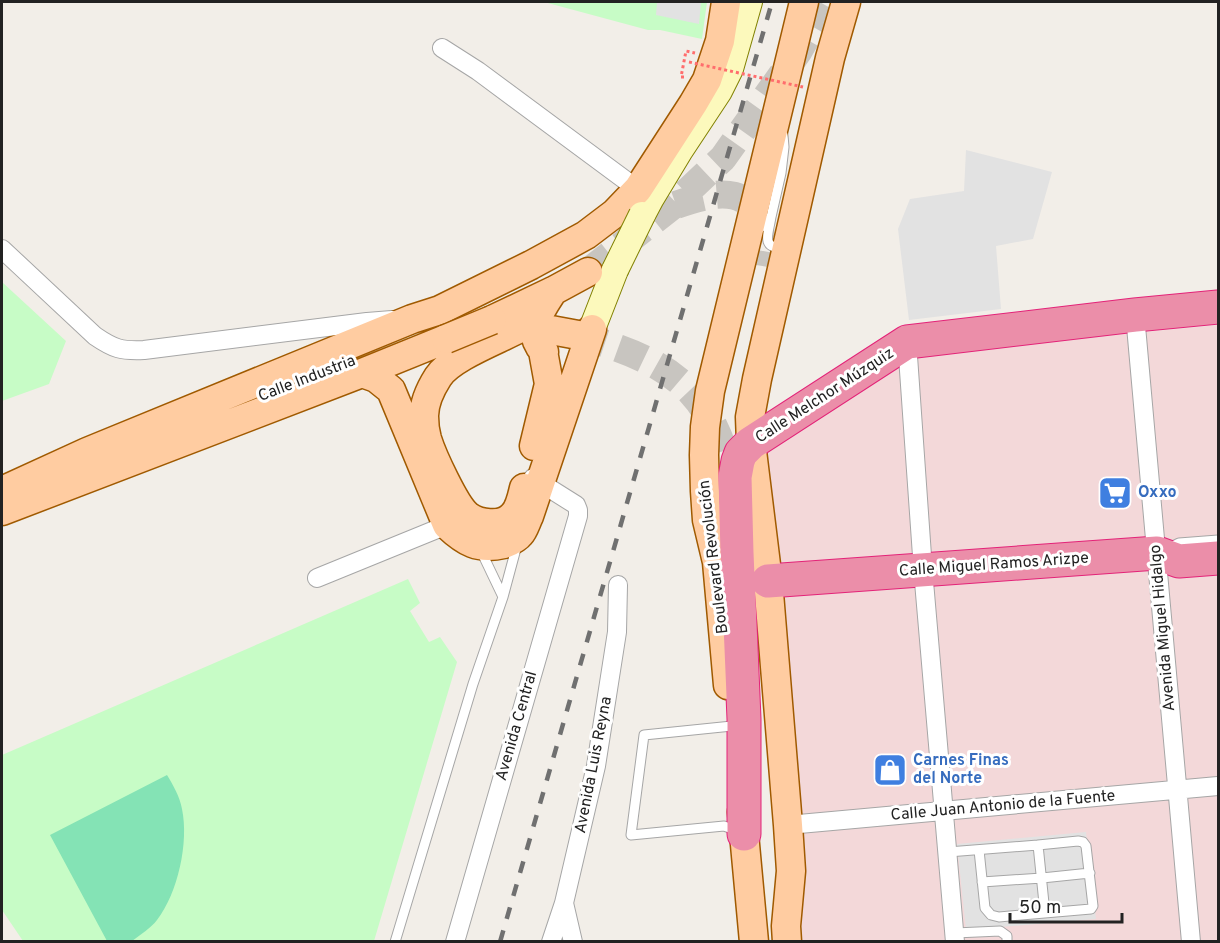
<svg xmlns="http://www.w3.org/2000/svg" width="1220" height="943" font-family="Overpass,sans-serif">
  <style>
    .commercial { fill: #f3d8d9 }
    .park { fill: #c7fcc6 }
    .pitch { fill: #84e3b5 }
    .parking { fill: #e2e2e2 }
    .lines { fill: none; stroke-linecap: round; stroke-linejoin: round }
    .primary-tunnel { stroke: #c8c5c0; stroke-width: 28; stroke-dasharray: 28 14; stroke-linecap: butt }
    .lane-casing { stroke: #a6a6a6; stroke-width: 11 }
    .street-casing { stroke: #a6a6a6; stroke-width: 20 }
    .secondary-casing { stroke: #818100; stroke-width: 28 }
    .primary-casing { stroke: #a05a00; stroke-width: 31 }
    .highway-casing { stroke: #e32378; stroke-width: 35 }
    .path { stroke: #ff6d6d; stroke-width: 3; stroke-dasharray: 3 3; stroke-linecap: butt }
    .lane { stroke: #fff; stroke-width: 9 }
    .street { stroke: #fff; stroke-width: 18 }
    .secondary { stroke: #fcf9bc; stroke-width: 26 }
    .primary { stroke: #ffcca1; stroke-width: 28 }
    .highway { stroke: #eb8ea9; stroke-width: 33 }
    .rail { stroke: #707070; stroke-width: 4.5; stroke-dasharray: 12 12; stroke-linecap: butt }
    .secondary-bridge-casing { stroke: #818100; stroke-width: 28; stroke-linecap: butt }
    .primary-bridge-casing { stroke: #a05a00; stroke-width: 31; stroke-linecap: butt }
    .path-bridge { stroke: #ff6d6d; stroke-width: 3; stroke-dasharray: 3 3; stroke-linecap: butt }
    .secondary-bridge { stroke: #fcf9bc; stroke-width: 26 }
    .primary-bridge { stroke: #ffcca1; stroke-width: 28 }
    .labels { text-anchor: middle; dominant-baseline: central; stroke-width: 6; stroke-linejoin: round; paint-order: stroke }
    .street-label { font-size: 16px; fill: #222; stroke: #fff }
    .shop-label { font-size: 16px; font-weight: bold; fill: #366cbe; stroke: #fff; text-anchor: start }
  </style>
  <rect width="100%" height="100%" fill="#f2eee8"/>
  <!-- commercial -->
  <path class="commercial" d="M 1218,325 L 1218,941 L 790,941 L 744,439 L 903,355 Z"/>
  <!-- park -->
  <path class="park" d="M 544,2 L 707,2 L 702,39 L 660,30 L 648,30 Z
    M 2,282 L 66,341 L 49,384 L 2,401 Z
    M 408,579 L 420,603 L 410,611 L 429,642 L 440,637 L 457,662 L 374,941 L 23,941 L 2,910 L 2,755 Z"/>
  <!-- pitch -->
  <path class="pitch" d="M 167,775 C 173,785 180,797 182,809 C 189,842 178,893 157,920 C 151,928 140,935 132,941 L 107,941 L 50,835 Z"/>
  <!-- parking -->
  <path class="parking" d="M 657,2 L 701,2 L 699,24 L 656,15 Z
    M 966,150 L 1052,172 L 1033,239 L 996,246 L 1001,309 L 909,320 L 898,229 L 910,199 L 964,191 Z
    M 1086,832 L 1096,919 L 966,930 L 957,844 Z"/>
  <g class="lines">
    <!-- primary-tunnel -->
    <path class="primary-tunnel" d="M 676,205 C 707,194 753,181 760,228 C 762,240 758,253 756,265
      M 588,272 L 671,207 L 723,158 L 798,52 L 825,5
      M 578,335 C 646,356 696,373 722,446 C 727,460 730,476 734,491"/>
    <defs>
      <path id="lane" d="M 771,217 C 769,232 760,248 782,248
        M 757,231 L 771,217 L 781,173 L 784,147 L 783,135
        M 1167,549 L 1179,543 L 1218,540
        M 481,551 L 503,597
        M 732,726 L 644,735 L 631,835 L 724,826 L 738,831
        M 1038,845 L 1045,913
        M 948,852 L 1038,845 L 1078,841 L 1083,842 L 1086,846 L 1093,906 L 1091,909 L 999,917 L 991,915 L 985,908 L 979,850
        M 982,882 L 1042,878 L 1090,873
        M 955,933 L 1000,931 L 1007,936 L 1007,942
        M 395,942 L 473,684 L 503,597 L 517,545"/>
      <path id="street" d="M 442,48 L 478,71 L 644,194
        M 2,249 L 95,336 C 114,349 121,351 144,350 L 367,322 L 392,320
        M 1135,315 L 1191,942
        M 907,342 L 923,570 L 955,942
        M 317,578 L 447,525
        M 788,825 L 1218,786
        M 564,903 L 573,942
        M 455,942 L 578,516 L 578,510 L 576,505 L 533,478
        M 551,942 L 564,903 L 596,766 L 617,632 L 618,585"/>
      <path id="secondary" d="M 642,215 L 651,198 L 680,150 L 719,91 L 730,69 L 749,2
        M 592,329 L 615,270"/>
      <path id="primary" d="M 492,320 L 553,291 L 588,272
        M 520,328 C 498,340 451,357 438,377 C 431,388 424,403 424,416 C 424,423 425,432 427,439 C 432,455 455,506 468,516 C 479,524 500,527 511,517 C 519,511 522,497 524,488
        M 551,330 L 578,335
        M 544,352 C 525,330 540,311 553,291
        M 362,373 L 376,378 L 391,390 L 447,525 C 465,542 478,550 504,544 C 509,542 517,538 520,534 C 524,530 526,522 529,516 L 592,329
        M 534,446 L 549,384 L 543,351
        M 2,491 L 87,452 L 412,319 L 440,310 L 531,265 L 586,235 L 615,213 L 638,189 L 693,104 L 707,80 L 720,41 L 726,2
        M 2,511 L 362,373 L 446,339
        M 728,685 L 717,562 L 707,520 L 705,491 L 704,455 L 705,427 L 710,391 L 804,2
        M 742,812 L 754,942
        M 787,942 L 786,926 L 791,871 L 788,825 L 768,581 L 751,443 L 750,417 L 757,379 L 830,58 L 846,2"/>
      <path id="highway" d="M 768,581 L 1157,553 L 1179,561 L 1218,558
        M 744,834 L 744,719 L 737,553 L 735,477 L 738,461 L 741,453 L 751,443 L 907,342 L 1135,315 L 1218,307"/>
    </defs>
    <!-- lane casing -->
    <use href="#lane" class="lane-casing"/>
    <!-- street casing -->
    <use href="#street" class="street-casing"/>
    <!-- secondary casing -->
    <use href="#secondary" class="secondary-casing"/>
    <!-- primary casing -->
    <use href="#primary" class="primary-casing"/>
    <!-- highway casing -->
    <use href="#highway" class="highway-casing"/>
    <!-- path -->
    <path class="path" d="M 684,77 L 681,77 L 686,51 L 695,53"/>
    <!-- lane -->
    <use href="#lane" class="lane"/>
    <!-- street -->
    <use href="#street" class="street"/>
    <!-- secondary -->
    <use href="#secondary" class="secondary"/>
    <!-- primary -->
    <use href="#primary" class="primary"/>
    <!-- highway -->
    <use href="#highway" class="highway"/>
    <!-- rail -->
    <path class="rail" d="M 500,942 L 772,2"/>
    <defs>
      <path id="secondary-bridge" d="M 615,270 L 642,215"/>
      <path id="primary-bridge" d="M 446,339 L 492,320"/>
    </defs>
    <!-- secondary-bridge casing -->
    <use href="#secondary-bridge" class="secondary-bridge-casing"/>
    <!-- primary-bridge casing -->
    <use href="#primary-bridge" class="primary-bridge-casing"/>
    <!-- path-bridge -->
    <path class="path-bridge" d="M 689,62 L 803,87"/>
    <!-- secondary-bridge -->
    <use href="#secondary-bridge" class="secondary-bridge"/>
    <!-- primary-bridge -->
    <use href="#primary-bridge" class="primary-bridge"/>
  </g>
  <!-- icons -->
  <defs>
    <symbol id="supermarket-square" viewBox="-11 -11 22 22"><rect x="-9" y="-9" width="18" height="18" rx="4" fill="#3f7fe0" stroke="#fff"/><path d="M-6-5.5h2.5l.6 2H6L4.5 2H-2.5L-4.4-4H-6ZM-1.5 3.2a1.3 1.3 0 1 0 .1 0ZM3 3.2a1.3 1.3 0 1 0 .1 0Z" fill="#fff"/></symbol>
    <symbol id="shop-square" viewBox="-11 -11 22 22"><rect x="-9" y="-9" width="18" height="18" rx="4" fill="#3f7fe0" stroke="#fff"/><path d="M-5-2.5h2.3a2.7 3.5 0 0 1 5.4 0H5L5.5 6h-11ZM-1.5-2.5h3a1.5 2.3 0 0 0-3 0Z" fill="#fff"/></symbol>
  </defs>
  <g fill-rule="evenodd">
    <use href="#supermarket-square" x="1096" y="474" width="38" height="38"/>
    <use href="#shop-square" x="871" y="751" width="38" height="38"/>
  </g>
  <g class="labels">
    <!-- street labels -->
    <g class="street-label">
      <text transform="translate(307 379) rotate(-21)">Calle Industria</text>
      <text transform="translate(825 396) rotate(-33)">Calle Melchor Múzquiz</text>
      <text transform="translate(714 557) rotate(-97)">Boulevard Revolución</text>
      <text transform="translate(994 565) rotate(-4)">Calle Miguel Ramos Arizpe</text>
      <text transform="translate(1163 628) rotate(-95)">Avenida Miguel Hidalgo</text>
      <text transform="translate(517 726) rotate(-74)">Avenida Central</text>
      <text transform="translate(594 765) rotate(-79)">Avenida Luis Reyna</text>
      <text transform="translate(1003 806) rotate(-5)">Calle Juan Antonio de la Fuente</text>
    </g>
    <!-- shop labels -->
    <g class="shop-label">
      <text x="1138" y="493">Oxxo</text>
      <text x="913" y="761">Carnes Finas<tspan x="913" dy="18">del Norte</tspan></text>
    </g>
  </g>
  <!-- border -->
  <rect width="1220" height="943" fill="none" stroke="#222222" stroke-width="6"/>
  <!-- scale -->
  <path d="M1010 913v9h112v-9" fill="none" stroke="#222222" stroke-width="3"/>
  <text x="1019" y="913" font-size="18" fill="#222222" stroke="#ffffff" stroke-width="4.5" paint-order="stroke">50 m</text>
</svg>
